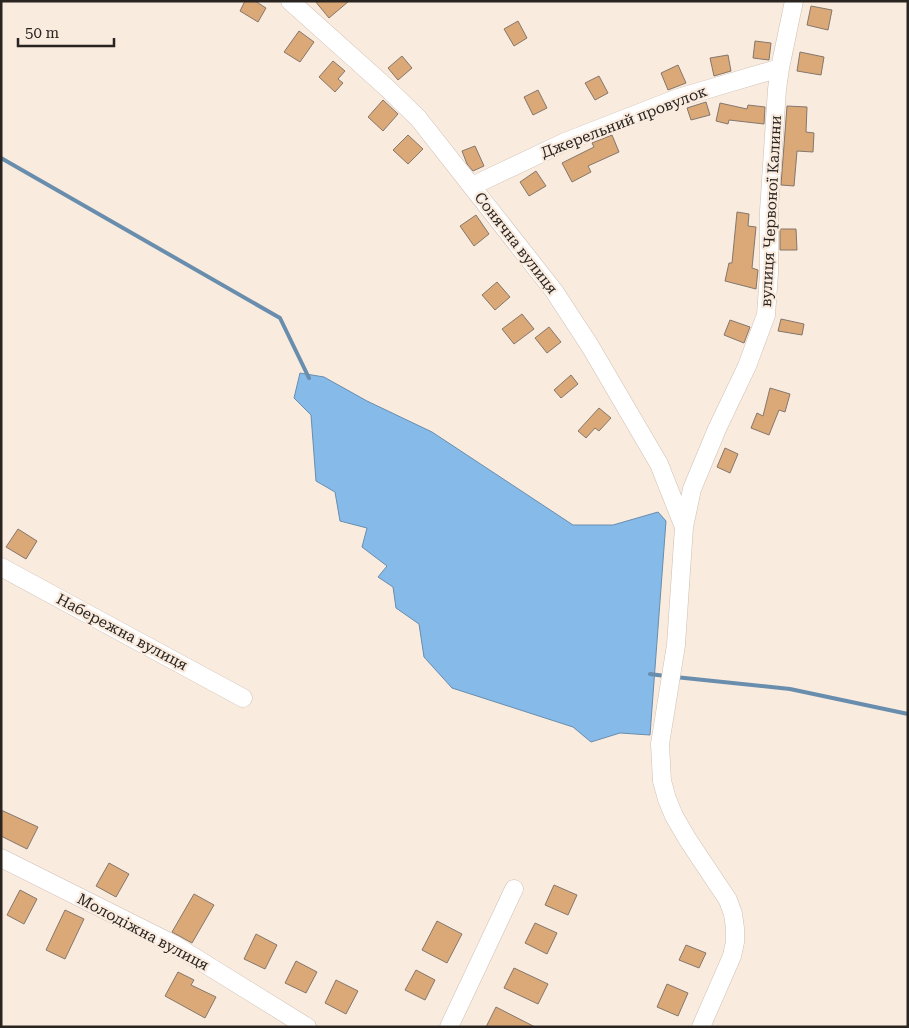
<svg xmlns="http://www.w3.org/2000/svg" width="909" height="1028" font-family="'Roboto Serif',serif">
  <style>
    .water { fill: #85bae9; stroke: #698dad }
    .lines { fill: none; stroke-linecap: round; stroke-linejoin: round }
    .stream { stroke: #698dad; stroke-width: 4 }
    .building { fill: #dba878; stroke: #84776c }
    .minor-casing { stroke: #cdbfb3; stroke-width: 19 }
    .minor { stroke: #fff; stroke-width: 18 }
    .labels { text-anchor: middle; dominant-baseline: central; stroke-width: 4.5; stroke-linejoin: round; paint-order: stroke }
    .street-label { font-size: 15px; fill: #292420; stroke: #faebdf }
  </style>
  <rect width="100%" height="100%" fill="#faebdf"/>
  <!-- water -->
  <path class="water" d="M 300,373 L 324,377 L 367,401 L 432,432 L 573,525 L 613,525 L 658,512 L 666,521 L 650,735 L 620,733 L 591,742 L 573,727 L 452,688 L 424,657 L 419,624 L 396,608 L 393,587 L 378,577 L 387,566 L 362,547 L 367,528 L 340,521 L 335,492 L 316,481 L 311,415 L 294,398 Z"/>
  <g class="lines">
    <!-- stream -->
    <path class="stream" d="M 1,158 L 280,318 L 309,378
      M 650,674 L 665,676
      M 675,677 L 790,689 L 908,714"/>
  </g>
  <!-- building -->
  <path class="building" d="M 245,1 L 255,1 L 266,8 L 258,22 L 240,11 Z
    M 315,1 L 349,1 L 329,18 Z
    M 811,6 L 832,10 L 828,30 L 807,25 Z
    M 518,21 L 527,38 L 514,46 L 504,29 Z
    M 299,31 L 314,42 L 300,62 L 284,52 Z
    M 755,41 L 771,43 L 769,60 L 753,58 Z
    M 800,52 L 824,57 L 821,75 L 797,71 Z
    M 728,55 L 731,71 L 714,76 L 710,58 Z
    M 402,56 L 412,68 L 398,80 L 388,68 Z
    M 333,61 L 345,71 L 338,79 L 343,83 L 335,92 L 319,77 Z
    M 678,65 L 686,83 L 668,90 L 661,73 Z
    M 599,76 L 608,93 L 595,100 L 585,83 Z
    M 538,90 L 547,108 L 533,115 L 524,97 Z
    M 383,100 L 398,114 L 383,131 L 368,117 Z
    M 706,102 L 710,115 L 691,120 L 687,108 Z
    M 720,103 L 747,109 L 748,105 L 765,107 L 764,124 L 729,120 L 728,124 L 716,121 Z
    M 787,106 L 807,107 L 806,132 L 814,133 L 813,152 L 797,151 L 794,186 L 781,185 Z
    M 408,135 L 423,149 L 408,164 L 393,150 Z
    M 612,135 L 619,152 L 588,166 L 591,172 L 572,182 L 562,163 L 594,147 L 592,143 Z
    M 475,146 L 484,166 L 473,171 L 467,164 L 462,151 Z
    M 536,171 L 546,186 L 529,196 L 520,182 Z
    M 737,212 L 749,214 L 748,226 L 756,227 L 752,268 L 758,270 L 756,289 L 725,281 L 729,263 L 732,263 Z
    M 476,215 L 489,234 L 474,246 L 460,226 Z
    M 780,229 L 796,229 L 797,250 L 780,250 Z
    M 497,282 L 510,297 L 495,310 L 482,295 Z
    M 522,314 L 534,329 L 514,344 L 502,329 Z
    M 781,319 L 804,324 L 802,335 L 778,331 Z
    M 730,320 L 750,327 L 744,343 L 724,335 Z
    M 549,327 L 561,342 L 547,353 L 535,338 Z
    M 571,375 L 578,384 L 561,398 L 554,390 Z
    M 770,388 L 790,394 L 785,412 L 779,410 L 769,435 L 751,428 L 757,413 L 763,416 Z
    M 599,408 L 611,418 L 599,431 L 595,428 L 586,438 L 578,431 Z
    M 725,448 L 738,454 L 730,473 L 717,467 Z
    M 18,529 L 37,541 L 26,559 L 6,547 Z
    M 1,810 L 38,827 L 27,849 L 1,836 Z
    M 109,863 L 129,874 L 116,897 L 96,886 Z
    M 554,885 L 577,895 L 568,915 L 545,905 Z
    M 20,890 L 37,899 L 24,924 L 7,915 Z
    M 194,894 L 214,905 L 192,943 L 172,932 Z
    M 65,910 L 84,919 L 65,959 L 46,950 Z
    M 437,921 L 462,934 L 447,963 L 422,950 Z
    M 535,923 L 557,933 L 547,954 L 525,943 Z
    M 256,934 L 277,945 L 265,969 L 244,959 Z
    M 686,945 L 706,953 L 699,968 L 679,960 Z
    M 296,961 L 317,972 L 306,993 L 285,983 Z
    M 514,968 L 548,984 L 538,1004 L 504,988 Z
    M 416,970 L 435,980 L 425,1000 L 405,990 Z
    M 178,972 L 194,980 L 191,985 L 216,997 L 205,1018 L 165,996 Z
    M 336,980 L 358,991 L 346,1014 L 325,1003 Z
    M 667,984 L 688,993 L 678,1016 L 657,1007 Z
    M 496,1007 L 535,1027 L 486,1027 Z"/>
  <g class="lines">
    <defs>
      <path id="minor" d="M 290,1 L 386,87 L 418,118 L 554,291 L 590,346 L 659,464 L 684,527
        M 472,186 L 565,142 L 678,98 L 780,68
        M 1,567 L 243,698
        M 1,858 L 173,944 L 307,1027
        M 449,1027 L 514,889
        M 701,1027 L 732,956 L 735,942 L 735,928 L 733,914 L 728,900 L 688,840 L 674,816 L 667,799 L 662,781 L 660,744 L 676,645 L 684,527 L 692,489 L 717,429 L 747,366 L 766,315 L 769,273 L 769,211 L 777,89 L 780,68 L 794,1"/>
    </defs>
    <!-- minor casing -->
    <use href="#minor" class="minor-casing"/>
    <!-- minor -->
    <use href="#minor" class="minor"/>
  </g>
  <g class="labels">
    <!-- street labels -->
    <g class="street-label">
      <text transform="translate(624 122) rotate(-21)">Джерельний провулок</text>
      <text transform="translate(771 211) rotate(-87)">вулиця Червоної Калини</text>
      <text transform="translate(516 243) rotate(52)">Сонячна вулиця</text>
      <text transform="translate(122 632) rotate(28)">Набережна вулиця</text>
      <text transform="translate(143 932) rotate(28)">Молодіжна вулиця</text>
    </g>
  </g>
  <!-- border -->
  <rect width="909" height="1028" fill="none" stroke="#292420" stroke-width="5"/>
  <!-- scale -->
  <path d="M18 38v8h96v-8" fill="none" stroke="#292420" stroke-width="2.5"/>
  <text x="25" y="38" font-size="15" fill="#292420" stroke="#faebdf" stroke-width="4" paint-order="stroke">50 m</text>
</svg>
